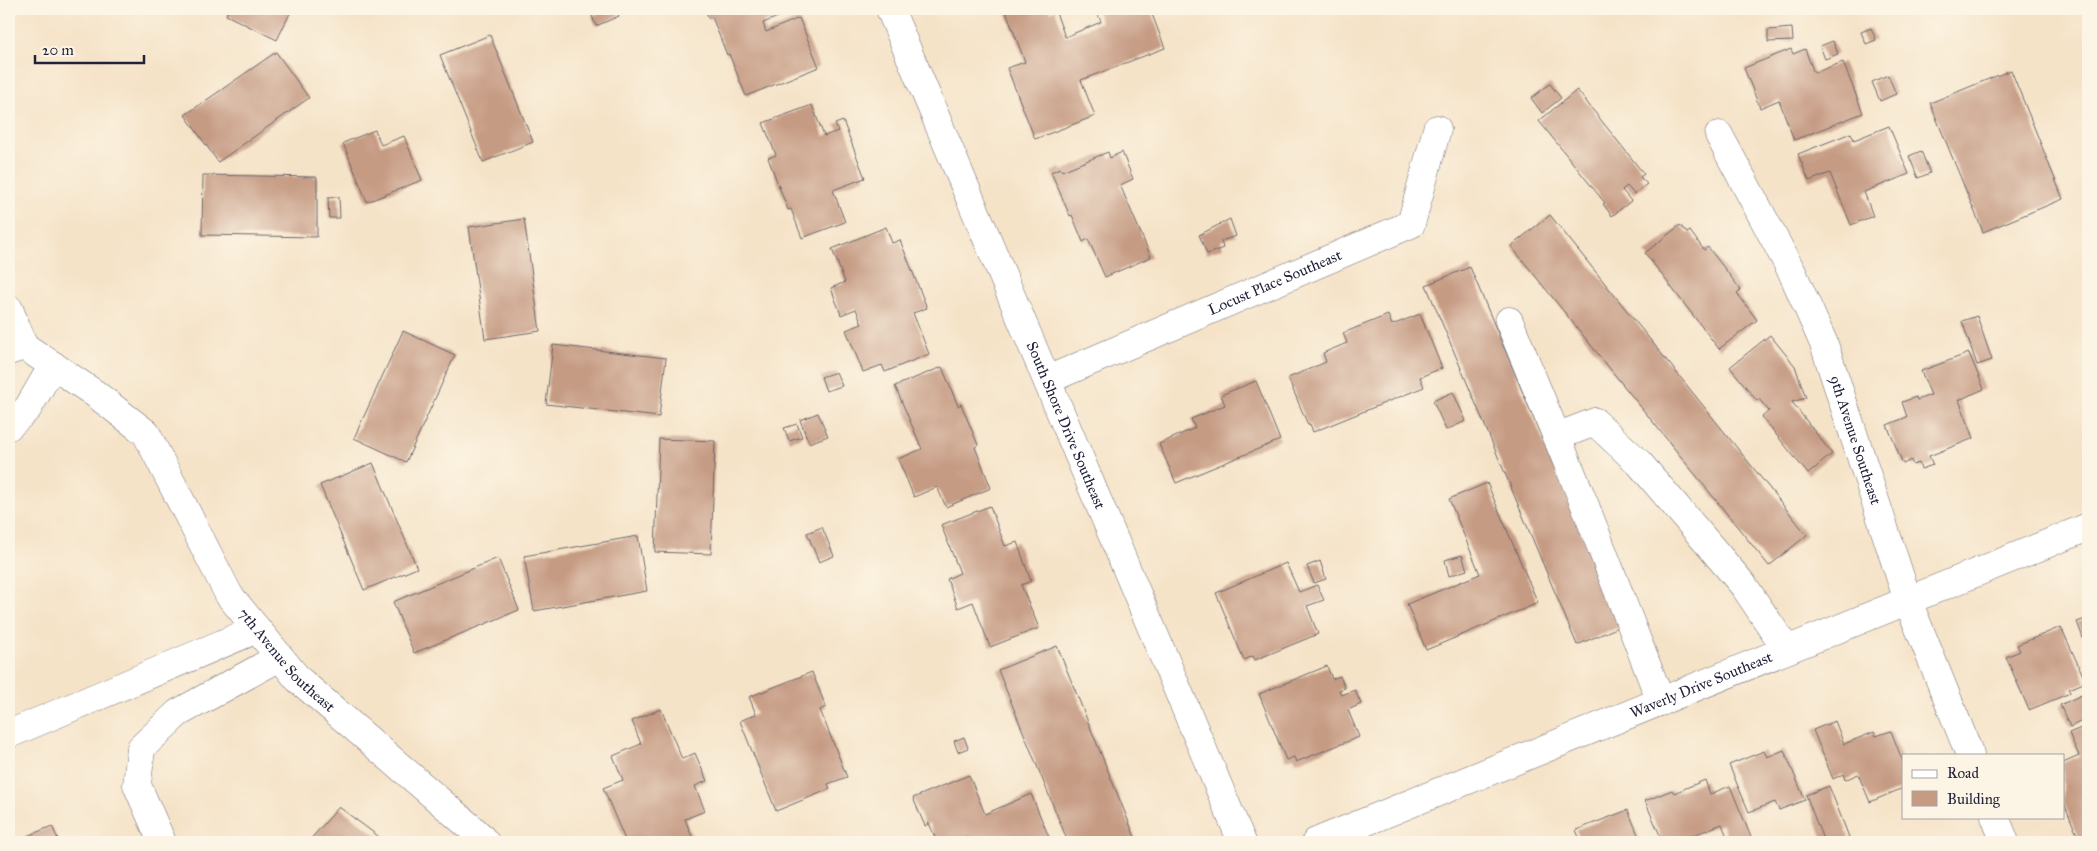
<svg xmlns="http://www.w3.org/2000/svg" width="2097" height="851" font-family="'IM FELL Great Primer',serif">
  <style>
    .building { fill: #c69b84 }
    .lines { fill: none; stroke-linecap: round; stroke-linejoin: round }
    .minor-casing { stroke: #6c666c; stroke-width: 29 }
    .major-casing { stroke: #6c666c; stroke-width: 29 }
    .minor { stroke: #fff; stroke-width: 28 }
    .major { stroke: #fff; stroke-width: 28 }
    .labels { text-anchor: middle; dominant-baseline: central; stroke-width: 5; stroke-linejoin: round; paint-order: stroke }
    .street-label { font-size: 15px; fill: #22223b; stroke: #fcf5e5 }
  </style>
  <rect width="100%" height="100%" fill="#fcf5e5"/>
  <filter id="ink" filterUnits="userSpaceOnUse"><feTurbulence type="fractalNoise" baseFrequency=".02" numOctaves="2"/><feDisplacementMap in="SourceGraphic" scale="10" xChannelSelector="R" yChannelSelector="G"/><feConvolveMatrix kernelMatrix="1 2 1 2 8 2 1 2 1" color-interpolation-filters="sRGB"/></filter>
  <filter id="wash" filterUnits="userSpaceOnUse"><feTurbulence type="fractalNoise" baseFrequency=".0096" numOctaves="4" result="noise"/><feDisplacementMap in="SourceGraphic" scale="20" xChannelSelector="R" yChannelSelector="G"/><feGaussianBlur stdDeviation="1.12" result="paint"/><feColorMatrix in="noise" values="0 0 0 0 0 0 0 0 0 0 0 0 0 0 0 0 0 1.4 0 .05"/><feComposite in="paint" operator="in"/></filter>
  <g filter="url(#wash)">
    <rect width="100%" height="100%" fill="#f5e3c8"/>
    <g id="blocks">
      <!-- building -->
      <path class="building" d="M 229,9 L 292,9 L 277,40 L 226,15 Z
        M 609,9 L 616,9 L 619,16 L 596,26 L 592,16 Z
        M 705,9 L 789,9 L 790,12 L 763,23 L 766,32 L 799,18 L 819,67 L 746,96 L 729,54 L 727,55 L 712,17 L 709,19 Z
        M 1005,9 L 1049,9 L 1050,12 L 1055,10 L 1065,37 L 1101,22 L 1096,9 L 1150,9 L 1165,48 L 1081,80 L 1095,116 L 1035,139 L 1007,68 L 1025,62 Z
        M 1792,28 L 1793,41 L 1768,42 L 1768,30 Z
        M 1871,28 L 1876,40 L 1866,44 L 1861,32 Z
        M 490,35 L 533,142 L 483,162 L 440,55 Z
        M 1833,41 L 1838,54 L 1825,59 L 1820,46 Z
        M 1791,49 L 1793,54 L 1805,49 L 1814,73 L 1843,62 L 1863,113 L 1794,140 L 1779,100 L 1760,108 L 1744,68 Z
        M 276,52 L 309,98 L 218,162 L 185,115 Z
        M 2011,70 L 2063,199 L 1983,232 L 1930,103 Z
        M 1888,75 L 1896,94 L 1880,101 L 1872,82 Z
        M 1550,84 L 1561,98 L 1542,113 L 1531,98 Z
        M 1577,90 L 1644,174 L 1640,177 L 1647,184 L 1634,194 L 1627,186 L 1622,190 L 1631,201 L 1612,216 L 1603,204 L 1605,203 L 1539,121 Z
        M 812,105 L 824,136 L 838,131 L 835,124 L 843,121 L 865,178 L 833,190 L 845,222 L 802,238 L 791,209 L 788,210 L 768,158 L 776,155 L 763,123 Z
        M 1889,126 L 1909,174 L 1864,192 L 1873,216 L 1851,225 L 1830,173 L 1809,181 L 1798,154 L 1851,133 L 1854,140 Z
        M 375,130 L 381,145 L 404,136 L 422,180 L 367,202 L 343,143 Z
        M 1921,151 L 1930,173 L 1918,178 L 1909,156 Z
        M 1108,152 L 1110,158 L 1122,152 L 1133,179 L 1120,185 L 1151,257 L 1105,277 L 1088,239 L 1083,242 L 1072,215 L 1070,216 L 1051,172 L 1060,168 L 1062,171 Z
        M 203,175 L 317,177 L 317,237 L 202,235 Z
        M 339,197 L 340,218 L 329,218 L 328,198 Z
        M 1550,215 L 1807,535 L 1769,566 L 1511,246 Z
        M 524,219 L 540,331 L 485,339 L 469,227 Z
        M 1230,219 L 1236,236 L 1221,241 L 1223,248 L 1207,254 L 1199,235 Z
        M 1680,225 L 1687,233 L 1690,231 L 1704,250 L 1708,247 L 1741,290 L 1737,293 L 1757,320 L 1719,349 L 1645,253 Z
        M 886,227 L 892,243 L 900,240 L 927,308 L 913,313 L 929,354 L 885,372 L 882,365 L 863,372 L 846,330 L 862,324 L 856,309 L 841,315 L 831,288 L 845,282 L 832,249 Z
        M 1470,267 L 1621,626 L 1577,645 L 1426,285 Z
        M 1420,314 L 1442,368 L 1420,377 L 1424,387 L 1313,432 L 1310,424 L 1308,425 L 1288,378 L 1326,362 L 1323,353 L 1347,343 L 1343,333 L 1388,315 L 1392,325 Z
        M 1977,316 L 1992,360 L 1977,365 L 1962,321 Z
        M 403,331 L 455,355 L 406,462 L 354,438 Z
        M 1770,335 L 1795,366 L 1806,398 L 1792,402 L 1832,454 L 1808,474 L 1762,417 L 1769,411 L 1759,399 L 1757,401 L 1730,367 Z
        M 553,345 L 666,358 L 659,417 L 546,404 Z
        M 1969,353 L 1984,389 L 1959,400 L 1974,438 L 1929,456 L 1933,465 L 1921,469 L 1919,463 L 1913,465 L 1911,460 L 1903,464 L 1887,425 L 1907,417 L 1902,402 L 1916,397 L 1917,400 L 1931,395 L 1921,371 Z
        M 942,367 L 958,406 L 961,404 L 978,445 L 975,447 L 991,488 L 946,507 L 937,487 L 914,497 L 898,459 L 922,449 L 895,386 Z
        M 836,372 L 842,386 L 826,391 L 821,377 Z
        M 1256,381 L 1280,440 L 1176,483 L 1159,444 L 1195,428 L 1191,419 L 1225,405 L 1221,395 Z
        M 1453,392 L 1466,421 L 1446,430 L 1433,401 Z
        M 818,413 L 828,436 L 809,443 L 800,420 Z
        M 797,424 L 802,437 L 789,441 L 784,428 Z
        M 659,439 L 715,441 L 711,554 L 655,552 Z
        M 373,463 L 417,568 L 364,590 L 320,485 Z
        M 1487,483 L 1538,603 L 1426,650 L 1407,604 L 1480,574 L 1449,499 Z
        M 990,506 L 1005,546 L 1017,542 L 1031,581 L 1021,585 L 1039,628 L 990,647 L 973,602 L 958,608 L 947,579 L 960,573 L 941,525 Z
        M 822,527 L 834,556 L 819,562 L 807,533 Z
        M 638,536 L 647,591 L 534,611 L 524,556 Z
        M 1462,555 L 1467,570 L 1449,576 L 1445,560 Z
        M 498,558 L 519,610 L 414,653 L 393,602 Z
        M 1320,561 L 1326,579 L 1314,583 L 1307,566 Z
        M 1286,563 L 1299,592 L 1317,585 L 1324,600 L 1307,606 L 1318,634 L 1255,660 L 1253,656 L 1244,660 L 1216,593 Z
        M 2088,618 L 2088,651 L 2077,622 Z
        M 2061,627 L 2086,682 L 2069,689 L 2070,693 L 2029,710 L 2006,657 L 2020,651 L 2017,645 Z
        M 1057,646 L 1137,842 L 1068,842 L 998,670 Z
        M 1327,666 L 1332,679 L 1340,676 L 1345,688 L 1339,690 L 1341,695 L 1355,690 L 1361,704 L 1348,710 L 1359,737 L 1296,762 L 1294,757 L 1286,760 L 1259,694 Z
        M 812,672 L 826,707 L 820,710 L 847,777 L 828,784 L 830,789 L 776,811 L 740,721 L 756,714 L 749,697 Z
        M 2088,692 L 2088,718 L 2070,727 L 2060,705 Z
        M 661,709 L 682,759 L 695,753 L 707,781 L 695,786 L 705,811 L 685,819 L 694,842 L 626,842 L 603,788 L 623,780 L 613,756 L 641,744 L 632,721 Z
        M 1835,721 L 1844,744 L 1874,732 L 1876,736 L 1891,731 L 1903,762 L 1903,788 L 1870,802 L 1858,774 L 1845,780 L 1843,774 L 1833,779 L 1813,730 Z
        M 2088,725 L 2088,842 L 2080,842 L 2063,801 L 2063,763 L 2079,756 L 2069,733 Z
        M 964,737 L 968,748 L 958,752 L 954,741 Z
        M 1784,750 L 1805,800 L 1779,810 L 1775,802 L 1749,812 L 1729,765 L 1764,751 L 1767,757 Z
        M 969,775 L 985,814 L 1031,794 L 1051,842 L 969,842 L 967,837 L 953,842 L 937,842 L 929,823 L 925,826 L 913,798 Z
        M 1705,780 L 1710,794 L 1730,786 L 1753,842 L 1729,842 L 1722,824 L 1676,842 L 1663,842 L 1645,801 L 1672,790 L 1674,793 Z
        M 1829,786 L 1849,837 L 1847,838 L 1848,842 L 1824,842 L 1806,795 Z
        M 339,807 L 386,842 L 308,842 Z
        M 1628,810 L 1641,842 L 1581,842 L 1576,830 Z
        M 52,826 L 59,842 L 13,842 Z"/>
    </g>
  </g>
  <g filter="url(#ink)">
    <use href="#blocks" fill-opacity="0" stroke="#6c666c" stroke-width="1"/>
    <g class="lines">
      <defs>
        <g id="minor">
          <path id="s1" d="M 890,9 L 1242,842"/>
          <path id="s2" d="M 1719,135 L 1792,272 L 1824,344 L 1908,601 L 1970,755"/>
          <path d="M 9,309 L 24,346"/>
          <path d="M 1509,321 L 1584,503 L 1661,702"/>
          <path id="s3" d="M 9,351 L 24,346 L 94,393 L 146,433 L 229,595 L 298,679 L 477,833 L 485,842"/>
          <path id="s4" d="M 1047,380 L 1411,224 L 1437,129"/>
          <path d="M 9,426 L 28,408 L 53,365"/>
          <path d="M 1556,437 L 1595,422 L 1640,464 L 1744,586 L 1787,650"/>
          <path d="M 9,734 L 257,629"/>
          <path d="M 1995,817 L 2005,842"/>
          <path d="M 162,842 L 137,785 L 141,748 L 178,713 L 280,657"/>
        </g>
        <g id="major">
          <path id="s5" d="M 1316,842 L 2088,527"/>
        </g>
      </defs>
      <!-- minor casing -->
      <use href="#minor" class="minor-casing"/>
      <!-- major casing -->
      <use href="#major" class="major-casing"/>
      <!-- minor -->
      <use href="#minor" class="minor"/>
      <!-- major -->
      <use href="#major" class="major"/>
    </g>
  </g>
  <g class="labels">
    <!-- street labels -->
    <g class="street-label">
      <text stroke="none"><textPath href="#s4" startOffset="248">Locust Place Southeast</textPath></text>
      <text stroke="none"><textPath href="#s1" startOffset="452">South Shore Drive Southeast</textPath></text>
      <text stroke="none"><textPath href="#s2" startOffset="335">9th Avenue Southeast</textPath></text>
      <text stroke="none"><textPath href="#s3" startOffset="435">7th Avenue Southeast</textPath></text>
      <text stroke="none"><textPath href="#s5" startOffset="416">Waverly Drive Southeast</textPath></text>
    </g>
  </g>
  <!-- margin -->
  <rect width="2097" height="851" fill="none" stroke="#fcf5e5" stroke-width="30"/>
  <!-- legend -->
  <rect x="1902" y="754" width="162" height="65" fill="#fcf5e5" stroke="#a5a1a1"/>
  <rect x="1912" y="770" width="25" height="8" fill="#ffffff" stroke="#a5a1a1"/>
  <text x="1947" y="778" font-size="15" fill="#22223b">Road</text>
  <rect x="1912" y="791" width="25" height="15" fill="#c69b84" stroke="#a5a1a1"/>
  <text x="1947" y="804" font-size="15" fill="#22223b">Building</text>
  <!-- scale -->
  <path d="M35 55v8h109v-8" fill="none" stroke="#22223b" stroke-width="2.5"/>
  <text x="42" y="55" font-size="15" fill="#22223b" stroke="#fcf5e5" stroke-width="4" paint-order="stroke">20 m</text>
</svg>
